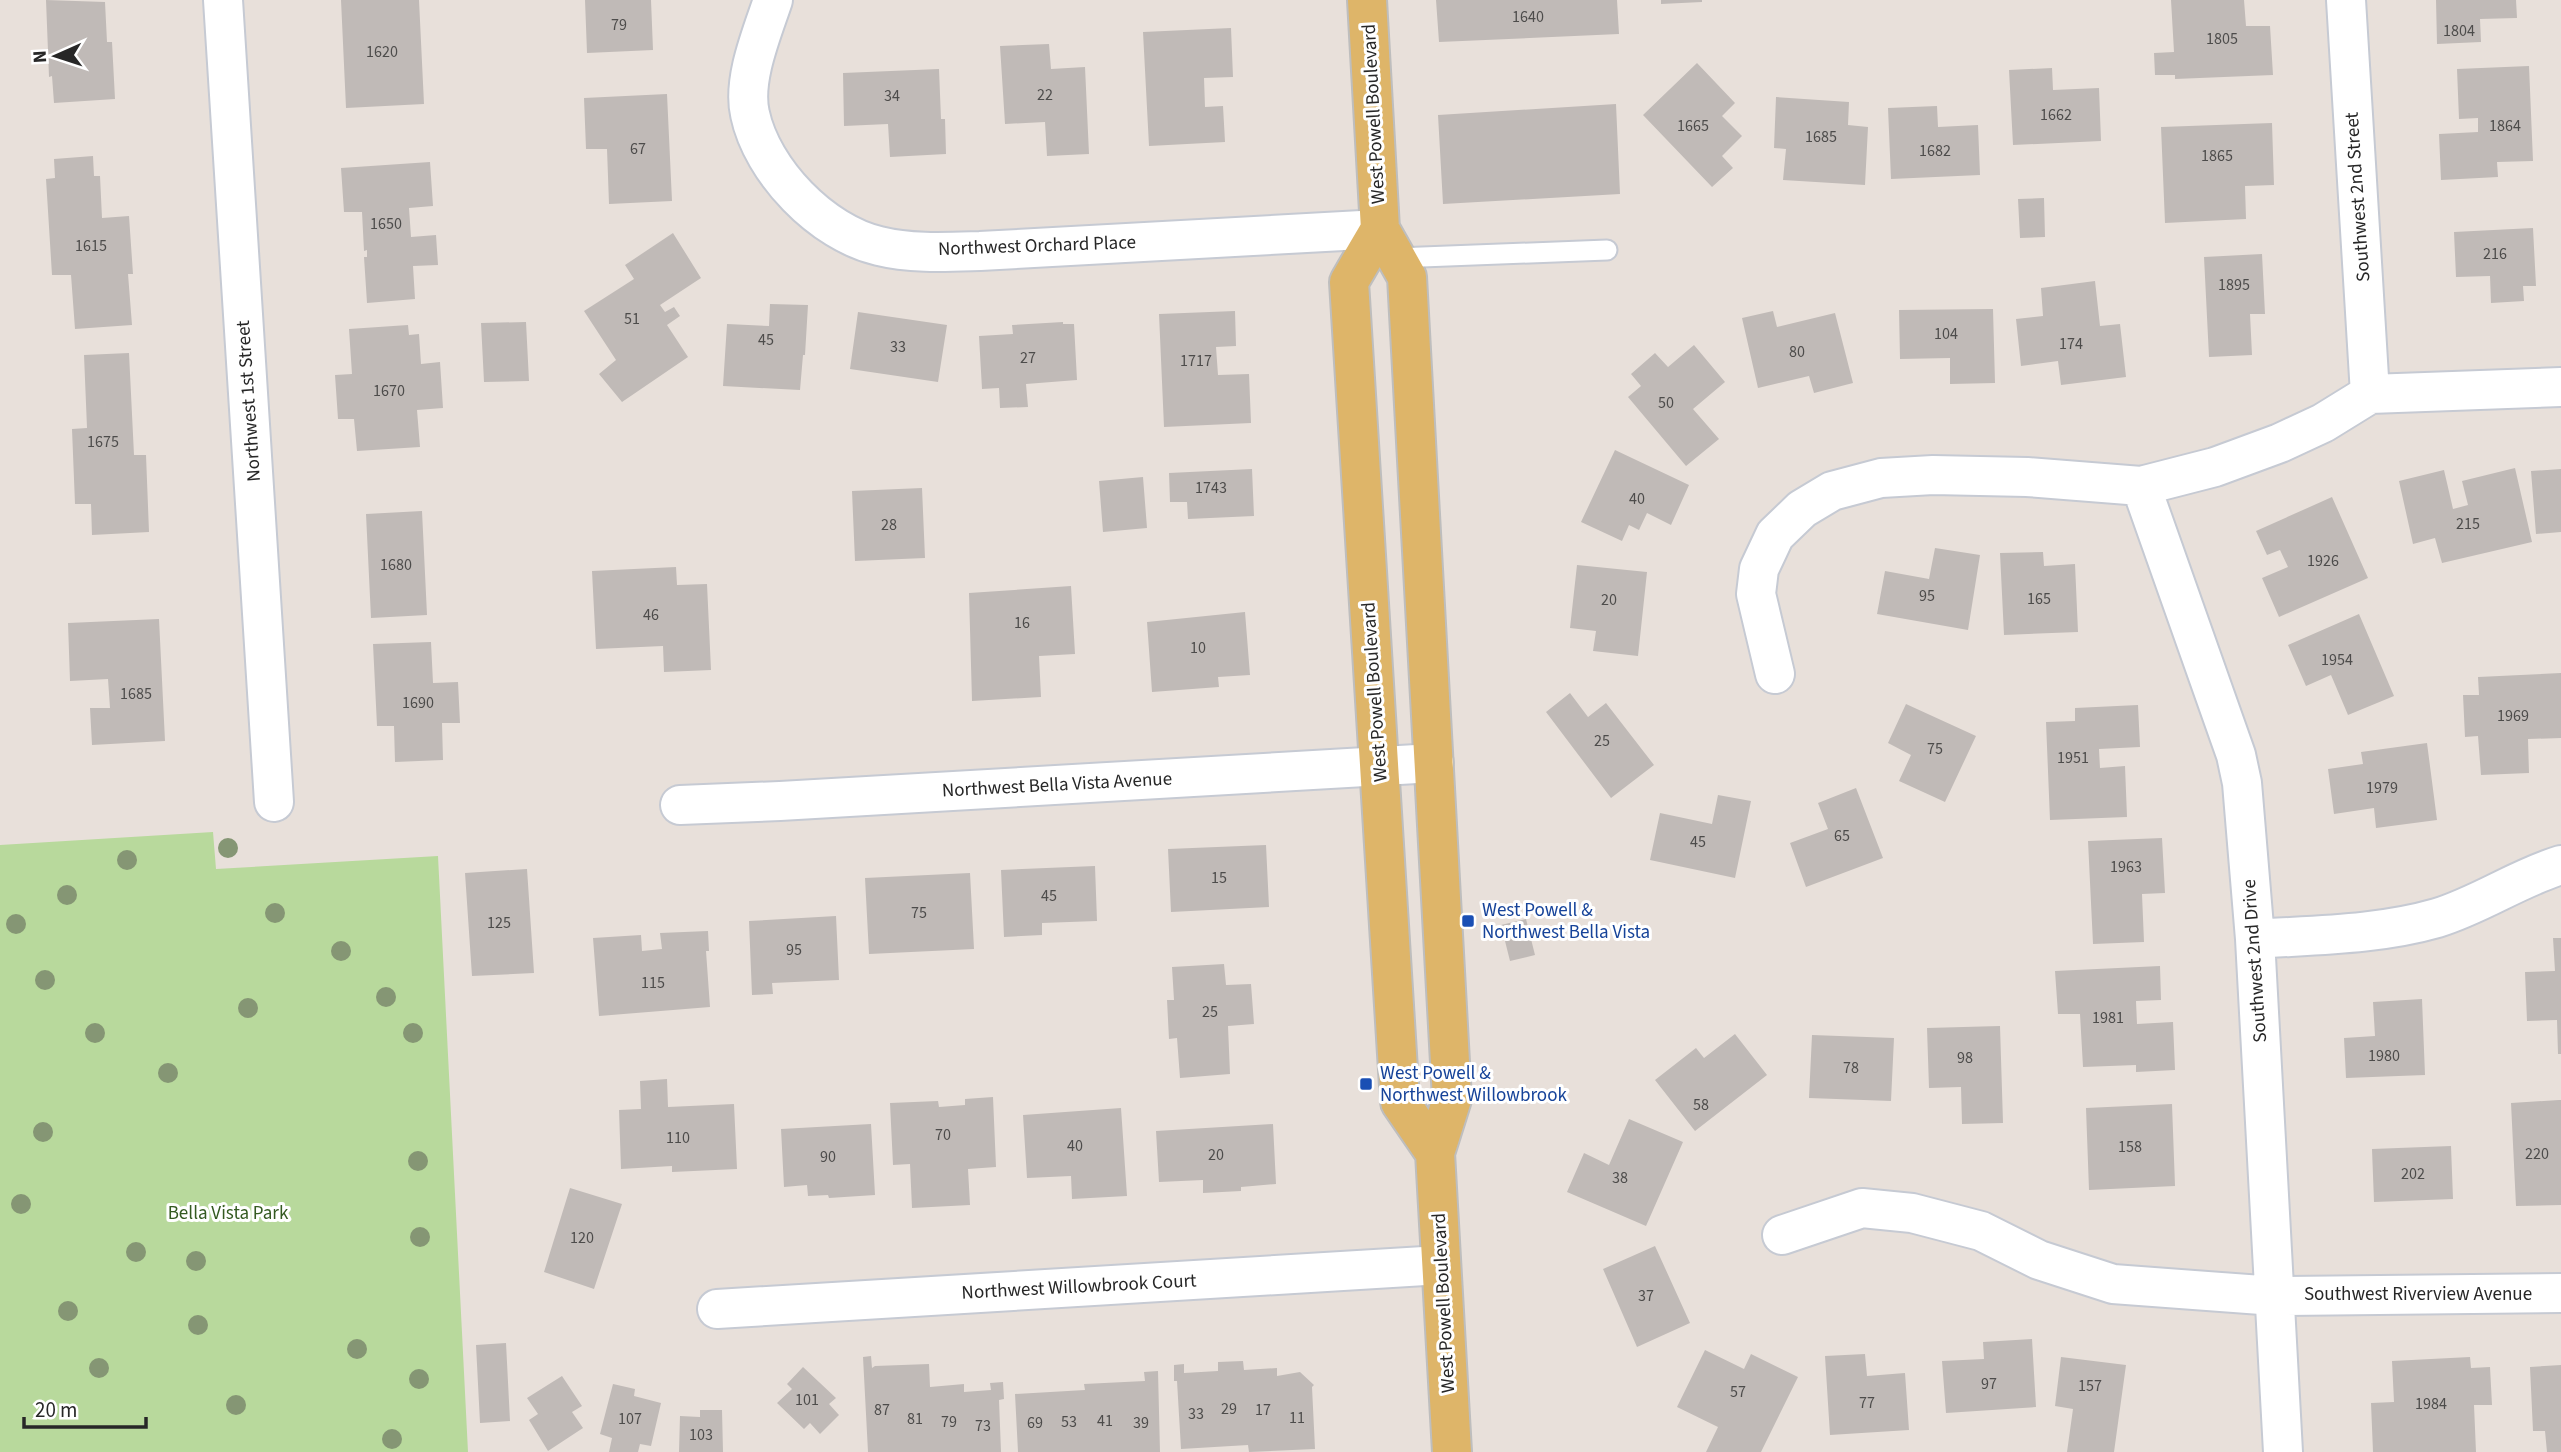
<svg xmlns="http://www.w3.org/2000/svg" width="2561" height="1452" font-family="'Source Sans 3',sans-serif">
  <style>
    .green { fill: #b8d99c }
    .building { fill: #c0bab7 }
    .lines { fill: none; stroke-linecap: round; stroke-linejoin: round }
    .service-casing { stroke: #c6cad3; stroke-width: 23 }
    .minor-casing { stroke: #c6cad3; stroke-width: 42 }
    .primary-casing { stroke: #bebebe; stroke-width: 42 }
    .service { stroke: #fff; stroke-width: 19 }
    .minor { stroke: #fff; stroke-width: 38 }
    .primary { stroke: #deb569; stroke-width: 38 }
    .tree { fill: #859674 }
    .transit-dot { fill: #1a4fb4; stroke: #fff; stroke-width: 2.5 }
    .labels { text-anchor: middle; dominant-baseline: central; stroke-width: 6; stroke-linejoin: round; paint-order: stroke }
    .number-label { font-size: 16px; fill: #4d4c4b }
    .street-label { font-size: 19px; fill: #272727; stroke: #fff }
    .transit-label { font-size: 19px; fill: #164399; stroke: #fff; text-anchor: start }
    .park-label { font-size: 19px; fill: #345a21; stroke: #fff }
  </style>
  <rect width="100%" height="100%" fill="#e8e0da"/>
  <!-- green -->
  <path class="green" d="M 213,832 L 216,869 L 438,856 L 468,1452 L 0,1452 L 0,845 Z"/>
  <!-- building -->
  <path class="building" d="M 46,0 L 105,2 L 107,42 L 112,42 L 115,99 L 54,103 L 52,76 L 49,77 Z
    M 341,0 L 419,0 L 424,104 L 346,108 Z
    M 585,0 L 651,0 L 653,50 L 587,53 Z
    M 1436,0 L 1617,0 L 1619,34 L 1439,42 Z
    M 1661,0 L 1702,0 L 1702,2 L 1661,4 Z
    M 2171,0 L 2244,0 L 2246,26 L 2270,26 L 2273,75 L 2175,79 L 2175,75 L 2155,75 L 2154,53 L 2174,52 Z
    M 2436,0 L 2516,0 L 2517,18 L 2480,19 L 2481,42 L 2437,44 Z
    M 1231,28 L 1233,77 L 1204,78 L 1205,107 L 1223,106 L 1225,142 L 1149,146 L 1143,32 Z
    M 1049,44 L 1051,69 L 1085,67 L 1089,154 L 1047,156 L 1045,122 L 1005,124 L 1000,46 Z
    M 1697,63 L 1735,103 L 1722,116 L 1742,136 L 1722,156 L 1733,168 L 1712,187 L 1643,115 Z
    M 2529,66 L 2533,161 L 2497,162 L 2498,177 L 2441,180 L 2439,134 L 2478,132 L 2478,118 L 2459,119 L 2457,69 Z
    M 2052,68 L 2053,90 L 2099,88 L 2101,141 L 2013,145 L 2009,70 Z
    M 939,69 L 941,119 L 945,119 L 946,154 L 890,157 L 888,124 L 844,126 L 843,73 Z
    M 667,94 L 672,201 L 609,204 L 607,149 L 586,149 L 584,98 Z
    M 1776,97 L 1849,102 L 1848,125 L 1868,127 L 1865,185 L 1783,180 L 1786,149 L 1774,148 Z
    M 1616,104 L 1620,194 L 1443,204 L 1438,115 Z
    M 1937,106 L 1938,127 L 1978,125 L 1980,175 L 1891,179 L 1888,108 Z
    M 2272,123 L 2274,185 L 2245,186 L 2246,219 L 2165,223 L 2161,127 Z
    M 93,156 L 94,176 L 100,176 L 102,218 L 129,216 L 133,274 L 128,274 L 132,325 L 75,329 L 71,275 L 52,275 L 46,179 L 55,178 L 54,159 Z
    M 430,162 L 433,206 L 409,208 L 411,237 L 436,235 L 438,265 L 413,266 L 415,299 L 367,303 L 364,257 L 367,257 L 367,250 L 364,251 L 362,212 L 344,212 L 341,168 Z
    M 2044,198 L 2045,237 L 2020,238 L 2018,199 Z
    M 2533,228 L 2536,286 L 2523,286 L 2524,301 L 2491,303 L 2490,276 L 2456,277 L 2454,232 Z
    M 673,233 L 701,278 L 660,305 L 665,312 L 674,307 L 680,316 L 667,325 L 688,357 L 622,402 L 599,374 L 616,360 L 584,311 L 634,279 L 625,265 Z
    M 2262,254 L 2265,314 L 2250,314 L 2252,355 L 2209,357 L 2204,257 Z
    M 2095,281 L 2100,326 L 2120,324 L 2126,377 L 2061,385 L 2058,361 L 2021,366 L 2016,319 L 2043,316 L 2041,288 Z
    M 770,304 L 808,305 L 805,355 L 803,355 L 800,390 L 723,386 L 727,324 L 769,326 Z
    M 1993,309 L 1995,383 L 1950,384 L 1950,358 L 1900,359 L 1899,310 Z
    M 1235,311 L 1236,346 L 1216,347 L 1218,375 L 1249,374 L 1251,423 L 1164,427 L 1159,314 Z
    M 1773,311 L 1777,327 L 1835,313 L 1853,383 L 1814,393 L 1809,376 L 1758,388 L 1742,318 Z
    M 858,312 L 947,325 L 938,382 L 850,369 Z
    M 526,322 L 529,381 L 484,382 L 481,323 Z
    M 1063,322 L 1063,324 L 1074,324 L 1077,380 L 1026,384 L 1028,407 L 1000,408 L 999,388 L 982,389 L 979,336 L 1013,334 L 1012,325 Z
    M 408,325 L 409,335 L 419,334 L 421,364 L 440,362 L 443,408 L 417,410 L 420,447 L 357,451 L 354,419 L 338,419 L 335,375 L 352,374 L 349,329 Z
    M 1694,345 L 1725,382 L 1693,409 L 1719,439 L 1686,466 L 1628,397 L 1641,386 L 1631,374 L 1655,353 L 1668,367 Z
    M 129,353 L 134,455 L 146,455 L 149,532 L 92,535 L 91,504 L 75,504 L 72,429 L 87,428 L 84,355 Z
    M 1615,450 L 1689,485 L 1671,525 L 1647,513 L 1639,530 L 1629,525 L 1622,541 L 1581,522 Z
    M 2515,468 L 2532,542 L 2442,563 L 2435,538 L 2413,544 L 2399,481 L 2444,470 L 2453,509 L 2468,505 L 2462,481 Z
    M 1252,469 L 1254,516 L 1188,519 L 1187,502 L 1170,502 L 1169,473 Z
    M 2561,469 L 2561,532 L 2536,534 L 2531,471 Z
    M 1143,477 L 1147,528 L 1103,532 L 1099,481 Z
    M 922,488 L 925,558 L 855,561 L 852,491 Z
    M 2332,497 L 2368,578 L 2279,617 L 2262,578 L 2288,567 L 2280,550 L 2267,555 L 2256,531 Z
    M 422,511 L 427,615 L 371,618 L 366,514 Z
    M 1935,548 L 1980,555 L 1968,630 L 1877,614 L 1885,571 L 1929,579 Z
    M 2043,552 L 2044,566 L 2075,564 L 2078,632 L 2004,635 L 2000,553 Z
    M 1577,565 L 1647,572 L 1638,656 L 1593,651 L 1596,631 L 1570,628 Z
    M 676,567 L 677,585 L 707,584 L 711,670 L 664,672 L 663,646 L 596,649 L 592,571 Z
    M 1071,586 L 1075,654 L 1039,656 L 1041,697 L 972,701 L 969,593 Z
    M 1245,612 L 1250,675 L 1218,677 L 1219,687 L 1152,692 L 1147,622 Z
    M 2359,614 L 2394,696 L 2348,715 L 2331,675 L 2306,686 L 2288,645 Z
    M 159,619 L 165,741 L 92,745 L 90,708 L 110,708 L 108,679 L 70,681 L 68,623 Z
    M 431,642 L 433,683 L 458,682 L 460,723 L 442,723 L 443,760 L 395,762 L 394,726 L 377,726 L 373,644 Z
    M 2561,673 L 2561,738 L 2528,739 L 2529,773 L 2481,775 L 2478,736 L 2465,737 L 2463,695 L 2479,695 L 2478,677 Z
    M 1570,693 L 1588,717 L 1606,703 L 1654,765 L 1611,798 L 1546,712 Z
    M 1906,704 L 1976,736 L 1945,802 L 1899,781 L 1911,755 L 1888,743 Z
    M 2138,705 L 2140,747 L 2099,749 L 2100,768 L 2125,766 L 2127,817 L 2050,820 L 2046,722 L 2075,721 L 2075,708 Z
    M 2427,743 L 2437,820 L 2376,828 L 2374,808 L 2334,814 L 2328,769 L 2363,764 L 2361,752 Z
    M 1856,788 L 1883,858 L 1806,887 L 1790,843 L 1828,829 L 1818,803 Z
    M 1718,795 L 1751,801 L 1735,878 L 1650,860 L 1660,813 L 1712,824 Z
    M 2162,838 L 2165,893 L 2142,894 L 2144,942 L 2093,944 L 2088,841 Z
    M 1266,845 L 1269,907 L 1171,912 L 1168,849 Z
    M 1095,866 L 1097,921 L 1042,923 L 1042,935 L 1004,937 L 1001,870 Z
    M 527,869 L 534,973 L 472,976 L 465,873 Z
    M 970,873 L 974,949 L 869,954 L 865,878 Z
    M 836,916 L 839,980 L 772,983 L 773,994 L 752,995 L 749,921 Z
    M 1526,919 L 1535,955 L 1510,961 L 1501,925 Z
    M 708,931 L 709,951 L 706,951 L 710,1007 L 599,1016 L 593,938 L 641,935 L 642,951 L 662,949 L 660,933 Z
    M 2553,938 L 2561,938 L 2561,1054 L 2558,1054 L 2557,1020 L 2527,1021 L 2525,972 L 2555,971 Z
    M 1224,964 L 1226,985 L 1251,984 L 1254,1024 L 1228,1026 L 1230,1074 L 1180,1078 L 1177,1038 L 1169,1039 L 1167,1000 L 1174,1000 L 1172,967 Z
    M 2160,966 L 2161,1000 L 2136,1001 L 2137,1024 L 2173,1022 L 2175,1070 L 2136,1072 L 2136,1065 L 2083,1067 L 2080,1014 L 2058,1014 L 2055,971 Z
    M 2422,999 L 2425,1075 L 2346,1078 L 2344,1038 L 2375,1036 L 2373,1002 Z
    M 2000,1026 L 2003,1123 L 1962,1124 L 1961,1087 L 1929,1088 L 1927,1028 Z
    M 1735,1034 L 1767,1075 L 1695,1131 L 1655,1080 L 1696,1048 L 1704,1058 Z
    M 1812,1035 L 1894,1038 L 1891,1101 L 1809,1098 Z
    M 667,1079 L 668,1107 L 734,1104 L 737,1169 L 672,1172 L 672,1166 L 621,1169 L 619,1110 L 641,1109 L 640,1081 Z
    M 993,1097 L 996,1167 L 968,1169 L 970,1205 L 912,1208 L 910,1164 L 893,1165 L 890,1103 L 938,1101 L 939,1107 L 965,1105 L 965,1099 Z
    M 2559,1100 L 2561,1100 L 2561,1205 L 2516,1206 L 2511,1103 Z
    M 2172,1104 L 2175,1186 L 2089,1190 L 2086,1108 Z
    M 1121,1108 L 1127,1196 L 1072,1199 L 1071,1176 L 1027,1178 L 1023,1115 Z
    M 1629,1119 L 1683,1142 L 1646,1226 L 1567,1192 L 1584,1153 L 1609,1165 Z
    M 871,1124 L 875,1195 L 829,1198 L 828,1195 L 808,1196 L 807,1185 L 784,1187 L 781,1129 Z
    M 1273,1124 L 1276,1184 L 1241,1187 L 1241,1191 L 1203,1193 L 1203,1180 L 1159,1182 L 1156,1131 Z
    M 2451,1146 L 2453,1199 L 2374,1202 L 2372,1149 Z
    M 570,1188 L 622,1204 L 594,1289 L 544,1272 Z
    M 1655,1246 L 1690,1323 L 1637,1347 L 1603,1269 Z
    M 2032,1339 L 2036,1407 L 1946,1413 L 1942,1361 L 1984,1359 L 1983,1342 Z
    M 506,1343 L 510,1421 L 480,1423 L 476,1345 Z
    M 1705,1350 L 1744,1369 L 1751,1354 L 1798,1377 L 1761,1452 L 1706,1452 L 1718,1427 L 1677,1407 Z
    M 1865,1354 L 1867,1376 L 1905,1373 L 1909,1430 L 1830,1435 L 1825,1356 Z
    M 871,1356 L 872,1368 L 875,1366 L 929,1364 L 930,1387 L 964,1384 L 964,1392 L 991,1390 L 990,1383 L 1003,1382 L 1004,1399 L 999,1400 L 1001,1452 L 868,1452 L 863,1357 Z
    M 2061,1357 L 2126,1365 L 2114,1452 L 2067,1452 L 2073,1409 L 2055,1406 Z
    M 2470,1357 L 2471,1368 L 2490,1367 L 2492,1405 L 2474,1405 L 2476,1452 L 2373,1452 L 2371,1403 L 2394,1402 L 2392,1361 Z
    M 1243,1361 L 1244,1370 L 1277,1368 L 1277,1376 L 1300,1372 L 1314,1385 L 1312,1387 L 1315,1449 L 1249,1452 L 1248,1445 L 1181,1449 L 1177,1381 L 1174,1381 L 1174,1365 L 1184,1364 L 1184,1373 L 1218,1371 L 1218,1362 Z
    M 2561,1365 L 2561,1452 L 2547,1452 L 2545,1431 L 2533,1431 L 2530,1367 Z
    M 803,1367 L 836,1398 L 829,1404 L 839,1415 L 820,1434 L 810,1423 L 804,1429 L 777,1403 L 792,1389 L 787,1384 Z
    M 1158,1371 L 1160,1452 L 1018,1452 L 1015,1394 L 1085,1390 L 1084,1384 L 1145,1381 L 1144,1372 Z
    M 562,1376 L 582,1406 L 572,1412 L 583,1428 L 548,1451 L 529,1420 L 538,1414 L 527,1398 Z
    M 613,1384 L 635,1389 L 634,1396 L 661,1403 L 651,1446 L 640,1444 L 638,1452 L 609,1452 L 612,1438 L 600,1434 Z
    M 700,1410 L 722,1410 L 723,1452 L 679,1452 L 680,1416 L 700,1417 Z"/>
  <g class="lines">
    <defs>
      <path id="service" d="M 1396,258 L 1607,250"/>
      <path id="minor" d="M 223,0 L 274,802
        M 773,0 C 762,33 742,80 750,114 C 762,171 822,233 879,246 C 911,254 947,252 980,251 L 1380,229
        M 2346,0 L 2370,394
        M 2141,486 L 2236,755 L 2242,783 L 2255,939 L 2283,1452
        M 1775,674 L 1756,594 L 1759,569 L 1775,535 L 1802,509 L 1832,491 L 1881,478 L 1933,475 L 2027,477 L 2141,486 L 2215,467 L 2280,443 L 2323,423 L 2370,394 L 2561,387
        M 680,805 L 780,801 L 1434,763
        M 2255,939 C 2315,935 2378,935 2437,918 C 2480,905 2518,878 2561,865
        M 1782,1235 L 1862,1208 L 1912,1213 L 1981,1231 L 2039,1260 L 2113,1284 L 2275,1296 L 2561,1293
        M 717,1309 L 1441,1265"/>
      <path id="primary" d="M 1367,0 L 1380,229 L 1407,277 L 1452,1099 L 1435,1153 L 1452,1452
        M 1380,229 L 1349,282 L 1400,1102 L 1435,1153"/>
    </defs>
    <!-- service casing -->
    <use href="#service" class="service-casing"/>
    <!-- minor casing -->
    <use href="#minor" class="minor-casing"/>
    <!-- primary casing -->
    <use href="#primary" class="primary-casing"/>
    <!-- service -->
    <use href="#service" class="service"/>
    <!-- minor -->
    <use href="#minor" class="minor"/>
    <!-- primary -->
    <use href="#primary" class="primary"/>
  </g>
  <!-- trees -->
  <g class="tree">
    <circle cx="228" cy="848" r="10"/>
    <circle cx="127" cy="860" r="10"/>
    <circle cx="67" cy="895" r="10"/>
    <circle cx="275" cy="913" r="10"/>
    <circle cx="16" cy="924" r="10"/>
    <circle cx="341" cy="951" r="10"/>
    <circle cx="45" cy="980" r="10"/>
    <circle cx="386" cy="997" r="10"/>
    <circle cx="248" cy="1008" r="10"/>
    <circle cx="95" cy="1033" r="10"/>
    <circle cx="413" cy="1033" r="10"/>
    <circle cx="168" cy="1073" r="10"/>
    <circle cx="43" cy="1132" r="10"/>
    <circle cx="418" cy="1161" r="10"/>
    <circle cx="21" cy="1204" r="10"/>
    <circle cx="420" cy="1237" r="10"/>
    <circle cx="136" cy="1252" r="10"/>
    <circle cx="196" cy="1261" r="10"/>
    <circle cx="68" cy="1311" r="10"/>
    <circle cx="198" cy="1325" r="10"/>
    <circle cx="357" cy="1349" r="10"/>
    <circle cx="99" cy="1368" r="10"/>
    <circle cx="419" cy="1379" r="10"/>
    <circle cx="236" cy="1405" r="10"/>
    <circle cx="392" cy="1439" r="10"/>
  </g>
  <!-- markers -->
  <g class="transit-dot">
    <rect x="1461" y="914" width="14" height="14" rx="3.5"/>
    <rect x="1359" y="1077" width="14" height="14" rx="3.5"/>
  </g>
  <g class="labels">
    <!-- number labels -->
    <g class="number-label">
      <text x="1528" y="17">1640</text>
      <text x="619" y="25">79</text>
      <text x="2459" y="31">1804</text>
      <text x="2222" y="39">1805</text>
      <text x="382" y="52">1620</text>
      <text x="1045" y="95">22</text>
      <text x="892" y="96">34</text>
      <text x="2056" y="115">1662</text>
      <text x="1693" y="126">1665</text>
      <text x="2505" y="126">1864</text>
      <text x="1821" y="137">1685</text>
      <text x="638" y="149">67</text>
      <text x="1935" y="151">1682</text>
      <text x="2217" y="156">1865</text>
      <text x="386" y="224">1650</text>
      <text x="91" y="246">1615</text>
      <text x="2495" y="254">216</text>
      <text x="2234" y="285">1895</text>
      <text x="632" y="319">51</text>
      <text x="1946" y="334">104</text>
      <text x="766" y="340">45</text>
      <text x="2071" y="344">174</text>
      <text x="898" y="347">33</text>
      <text x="1797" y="352">80</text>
      <text x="1028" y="358">27</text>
      <text x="1196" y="361">1717</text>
      <text x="389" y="391">1670</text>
      <text x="1666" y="403">50</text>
      <text x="103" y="442">1675</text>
      <text x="1211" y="488">1743</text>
      <text x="1637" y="499">40</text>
      <text x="2468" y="524">215</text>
      <text x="889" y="525">28</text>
      <text x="2323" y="561">1926</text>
      <text x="396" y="565">1680</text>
      <text x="1927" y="596">95</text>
      <text x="2039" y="599">165</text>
      <text x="1609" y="600">20</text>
      <text x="651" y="615">46</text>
      <text x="1022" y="623">16</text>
      <text x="1198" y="648">10</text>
      <text x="2337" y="660">1954</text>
      <text x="136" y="694">1685</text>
      <text x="418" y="703">1690</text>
      <text x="2513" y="716">1969</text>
      <text x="1602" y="741">25</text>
      <text x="1935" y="749">75</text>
      <text x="2073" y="758">1951</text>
      <text x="2382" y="788">1979</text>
      <text x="1842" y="836">65</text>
      <text x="1698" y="842">45</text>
      <text x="2126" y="867">1963</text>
      <text x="1219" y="878">15</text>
      <text x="1049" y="896">45</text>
      <text x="919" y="913">75</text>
      <text x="499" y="923">125</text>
      <text x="794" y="950">95</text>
      <text x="653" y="983">115</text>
      <text x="1210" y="1012">25</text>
      <text x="2108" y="1018">1981</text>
      <text x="2384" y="1056">1980</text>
      <text x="1965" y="1058">98</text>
      <text x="1851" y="1068">78</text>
      <text x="1701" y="1105">58</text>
      <text x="943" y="1135">70</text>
      <text x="678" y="1138">110</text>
      <text x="1075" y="1146">40</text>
      <text x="2130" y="1147">158</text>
      <text x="2537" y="1154">220</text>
      <text x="1216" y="1155">20</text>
      <text x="828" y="1157">90</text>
      <text x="2413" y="1174">202</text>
      <text x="1620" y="1178">38</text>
      <text x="582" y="1238">120</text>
      <text x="1646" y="1296">37</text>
      <text x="1989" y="1384">97</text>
      <text x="2090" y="1386">157</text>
      <text x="1738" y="1392">57</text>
      <text x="807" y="1400">101</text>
      <text x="1867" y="1403">77</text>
      <text x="2431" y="1404">1984</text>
      <text x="1229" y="1409">29</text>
      <text x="882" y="1410">87</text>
      <text x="1263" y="1410">17</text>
      <text x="1196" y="1414">33</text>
      <text x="1297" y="1418">11</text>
      <text x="630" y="1419">107</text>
      <text x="915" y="1419">81</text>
      <text x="1105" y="1421">41</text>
      <text x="949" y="1422">79</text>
      <text x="1069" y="1422">53</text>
      <text x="1035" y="1423">69</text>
      <text x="1141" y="1423">39</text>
      <text x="983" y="1426">73</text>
      <text x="701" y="1435">103</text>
    </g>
    <!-- street labels -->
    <g class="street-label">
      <text transform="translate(1374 114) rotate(-93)">West Powell Boulevard</text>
      <text transform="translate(2358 197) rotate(-94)">Southwest 2nd Street</text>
      <text transform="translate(1037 246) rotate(-2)">Northwest Orchard Place</text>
      <text transform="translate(249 401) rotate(-94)">Northwest 1st Street</text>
      <text transform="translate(1375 692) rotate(-94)">West Powell Boulevard</text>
      <text transform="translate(1057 785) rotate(-3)">Northwest Bella Vista Avenue</text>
      <text transform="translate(2255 961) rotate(-94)">Southwest 2nd Drive</text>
      <text transform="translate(1079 1287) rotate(-3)">Northwest Willowbrook Court</text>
      <text x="2418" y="1294">Southwest Riverview Avenue</text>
      <text transform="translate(1444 1303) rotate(-93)">West Powell Boulevard</text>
    </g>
    <!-- transit labels -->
    <g class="transit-label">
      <text x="1482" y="910">West Powell &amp;<tspan x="1482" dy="22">Northwest Bella Vista</tspan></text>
      <text x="1380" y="1073">West Powell &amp;<tspan x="1380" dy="22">Northwest Willowbrook</tspan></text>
    </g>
    <!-- park labels -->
    <g class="park-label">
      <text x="228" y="1213">Bella Vista Park</text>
    </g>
  </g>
  <!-- north arrow -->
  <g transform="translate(56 56) rotate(267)" stroke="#ffffff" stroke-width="5" paint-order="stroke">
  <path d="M0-5L12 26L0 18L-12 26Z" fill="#272727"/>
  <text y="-10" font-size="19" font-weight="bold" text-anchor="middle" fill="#272727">N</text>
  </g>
  <!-- scale -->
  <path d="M24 1417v10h122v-10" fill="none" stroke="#272727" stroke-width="3.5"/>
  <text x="35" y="1417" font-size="21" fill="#272727" stroke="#ffffff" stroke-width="5" paint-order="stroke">20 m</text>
</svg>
